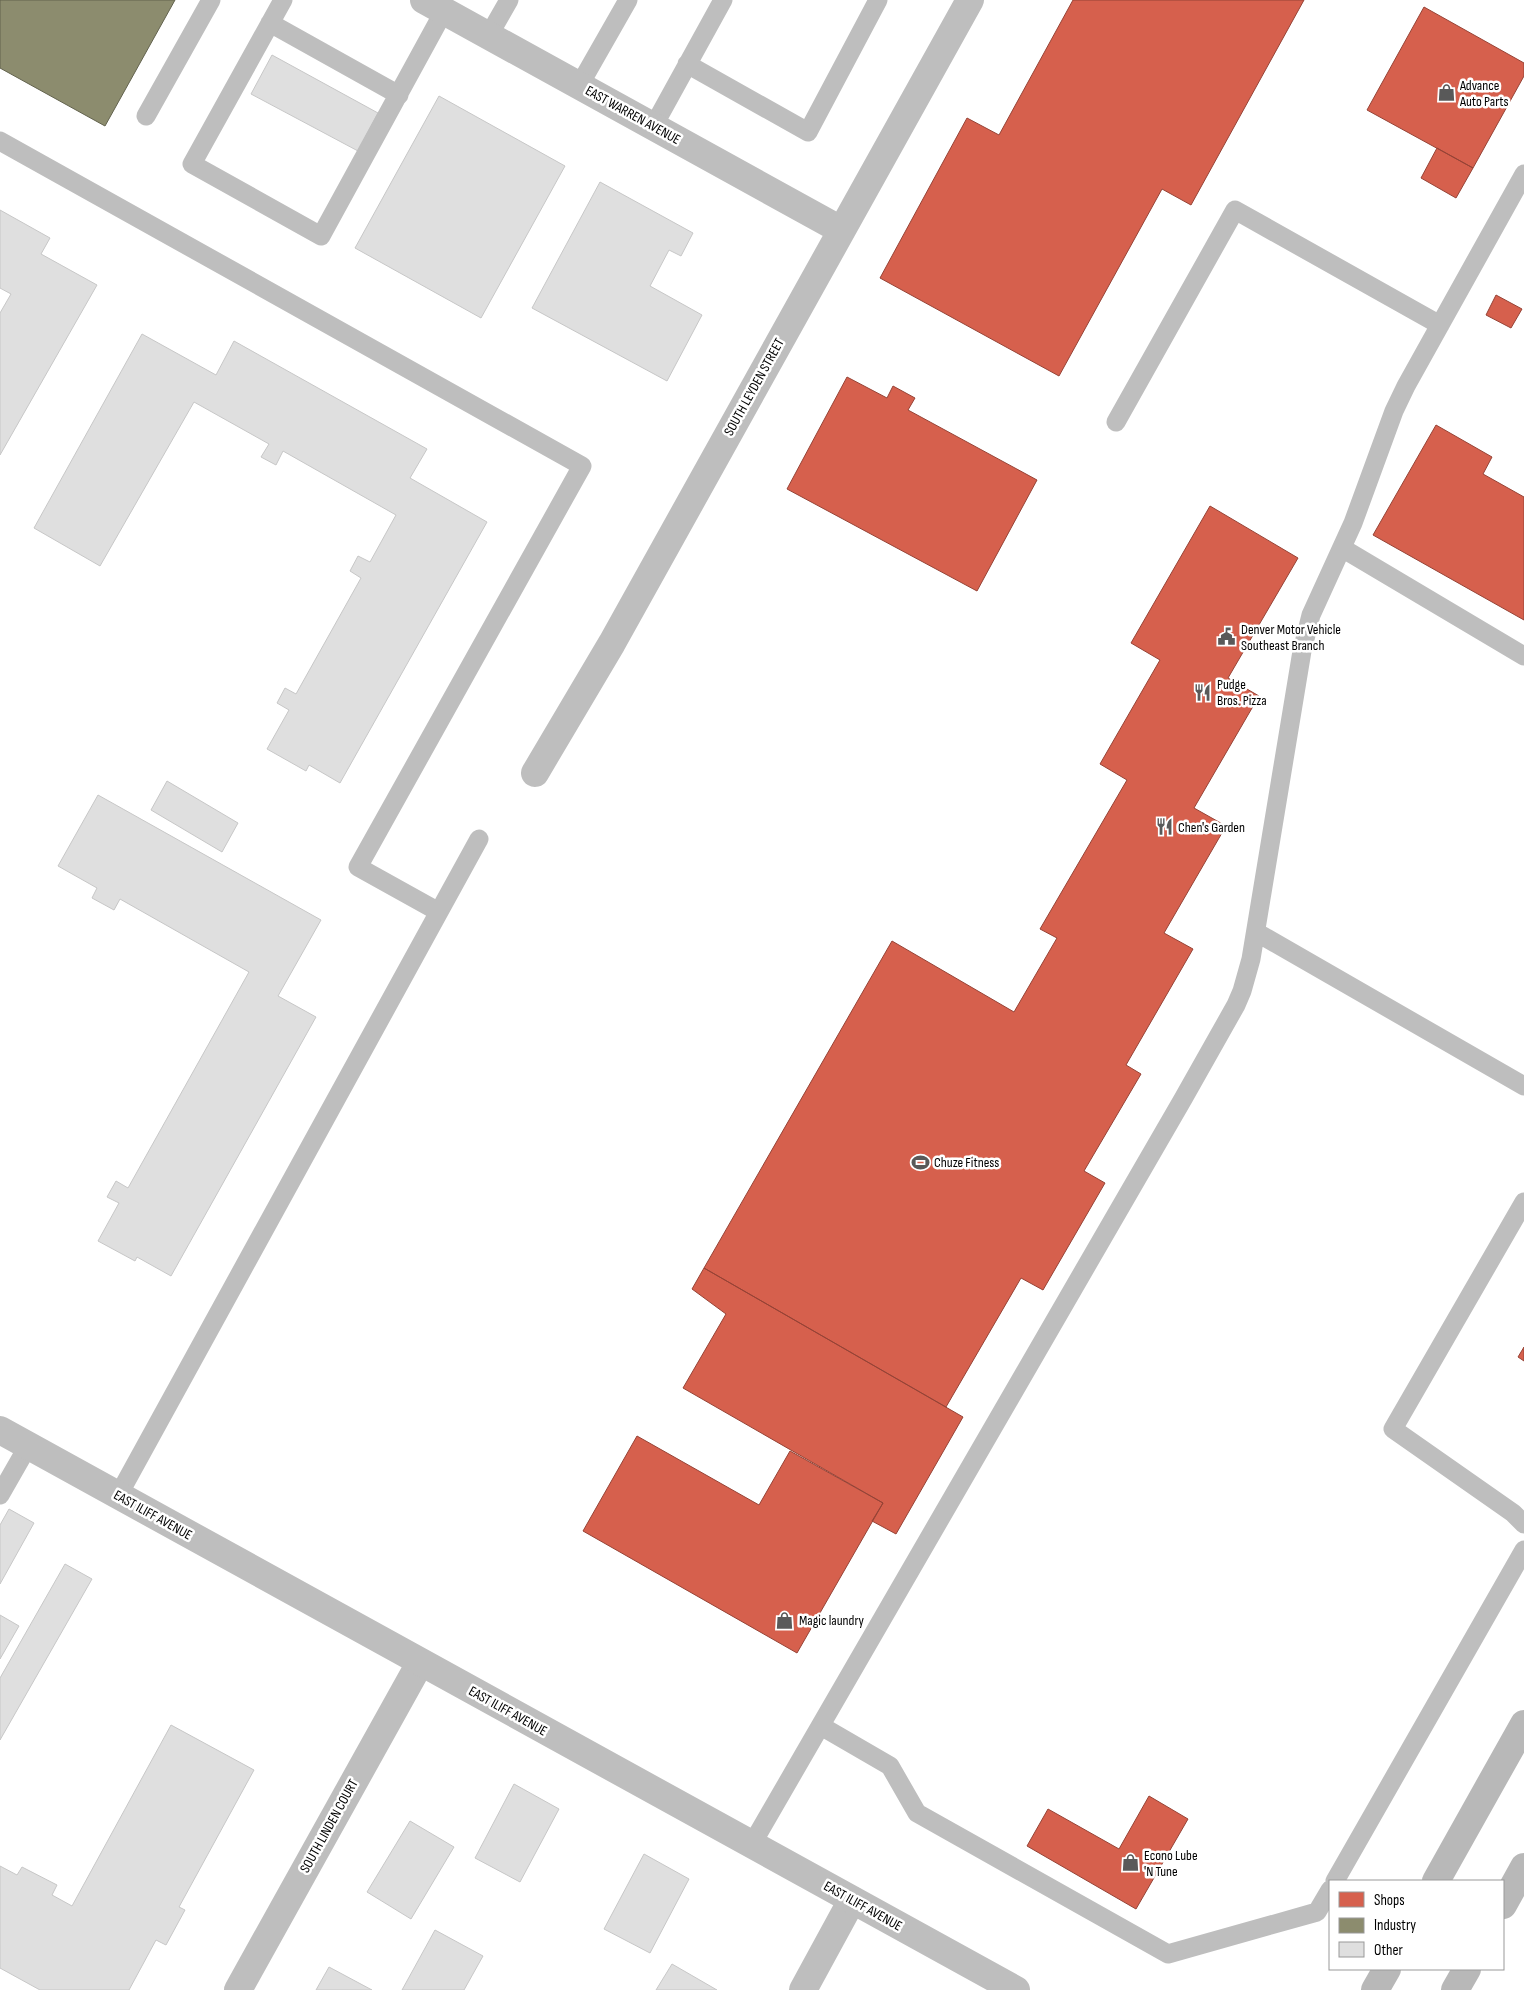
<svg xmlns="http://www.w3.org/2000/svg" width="1524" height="1990" font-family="'Sofia Sans Condensed',sans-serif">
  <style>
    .shops { fill: #d6604d; stroke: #964336 }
    .industry { fill: #8c8c6e; stroke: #62624d }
    .building { fill: #dfdfdf; stroke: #c7c7c7 }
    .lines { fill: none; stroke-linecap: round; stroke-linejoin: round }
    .service { stroke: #bebebe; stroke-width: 19 }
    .minor { stroke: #bebebe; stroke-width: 28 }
    .tertiary { stroke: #bebebe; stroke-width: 28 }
    .secondary { stroke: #b8b8b8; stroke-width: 28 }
    .labels { text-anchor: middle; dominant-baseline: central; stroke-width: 5; stroke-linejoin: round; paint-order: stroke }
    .poi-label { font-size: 14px; fill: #000; stroke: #fff; text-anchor: start }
    .street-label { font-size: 14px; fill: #000; stroke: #fff }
  </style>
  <rect width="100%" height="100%" fill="#fff"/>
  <!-- shops -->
  <path class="shops" d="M 1073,0 L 1304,0 L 1191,205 L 1162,189 L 1059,376 L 880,278 L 967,118 L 999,135 Z
    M 1424,7 L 1524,63 L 1524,76 L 1473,168 L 1367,110 Z
    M 1437,148 L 1473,168 L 1456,198 L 1421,178 Z
    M 1496,295 L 1522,309 L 1511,328 L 1486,315 Z
    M 847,377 L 887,398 L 893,386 L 915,398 L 908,410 L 1037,480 L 977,591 L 787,489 Z
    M 1436,425 L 1492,457 L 1483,474 L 1524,497 L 1524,620 L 1373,535 Z
    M 1210,506 L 1298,558 L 1228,678 L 1259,696 L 1194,808 L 1226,826 L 1164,933 L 1193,949 L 1126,1065 L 1141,1074 L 1084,1171 L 1105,1183 L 1043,1290 L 1021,1278 L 946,1407 L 704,1268 L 892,941 L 1014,1012 L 1057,938 L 1040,929 L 1127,780 L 1100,764 L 1160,660 L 1131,643 Z
    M 704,1268 L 963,1417 L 896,1534 L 872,1521 L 883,1503 L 683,1388 L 726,1314 L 692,1289 Z
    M 1524,1347 L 1524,1361 L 1518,1357 Z
    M 637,1436 L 759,1505 L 790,1451 L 883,1503 L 797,1653 L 583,1531 Z
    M 1149,1796 L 1188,1819 L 1136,1909 L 1027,1846 L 1048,1809 L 1119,1849 Z"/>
  <!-- industry -->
  <path class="industry" d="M 0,0 L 175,0 L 105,126 L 0,68 Z"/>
  <!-- building -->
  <path class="building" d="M 272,55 L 378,113 L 358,151 L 251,94 Z
    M 439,96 L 565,166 L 481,318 L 355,248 Z
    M 600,182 L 693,233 L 681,256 L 669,250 L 650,286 L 702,315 L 667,381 L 532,308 Z
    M 0,210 L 50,238 L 41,254 L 97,285 L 0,455 L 0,313 L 11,294 L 0,288 Z
    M 142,334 L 216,375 L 234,341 L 427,449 L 410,478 L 487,522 L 340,783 L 309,765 L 306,771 L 267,749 L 289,710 L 277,703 L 285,688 L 296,694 L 361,578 L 350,571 L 358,556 L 370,562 L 396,515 L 283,451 L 276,465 L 261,457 L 269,444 L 194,402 L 100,566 L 34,528 Z
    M 167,781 L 238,823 L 222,852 L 151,810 Z
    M 98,795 L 321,920 L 278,996 L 316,1017 L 171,1276 L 137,1257 L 135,1261 L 98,1241 L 119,1203 L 107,1197 L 116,1181 L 128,1188 L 249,972 L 120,899 L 114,910 L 92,898 L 97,888 L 58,866 Z
    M 9,1509 L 34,1523 L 0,1584 L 0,1525 Z
    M 65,1564 L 92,1579 L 0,1740 L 0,1678 Z
    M 0,1615 L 19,1626 L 0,1659 Z
    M 171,1725 L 254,1770 L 179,1907 L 185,1910 L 166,1945 L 156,1940 L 129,1990 L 40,1990 L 0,1968 L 0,1866 L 17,1875 L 22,1867 L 57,1885 L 52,1895 L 72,1906 Z
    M 514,1784 L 559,1809 L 520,1882 L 475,1858 Z
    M 410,1821 L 454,1847 L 411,1919 L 367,1892 Z
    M 644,1854 L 689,1879 L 650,1953 L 604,1929 Z
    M 435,1930 L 483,1956 L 464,1990 L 402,1990 Z
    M 672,1964 L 717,1990 L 656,1990 Z
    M 329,1967 L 372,1990 L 316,1990 Z"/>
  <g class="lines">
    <!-- service -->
    <path class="service" d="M 283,0 L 192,164 L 321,236 L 444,11
      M 270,23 L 399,95
      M 489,35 L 509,0
      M 687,64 L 808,132 L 878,0
      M 579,86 L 628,0
      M 146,116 L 211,0
      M 653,127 L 723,0
      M 0,141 L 582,466 L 358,867 L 439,912
      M 1116,422 L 1235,210 L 1440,325
      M 1342,548 L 1524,656
      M 1256,932 L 1524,1086
      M 1524,1202 L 1393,1429 L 1513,1513 L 1524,1524
      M 0,1495 L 28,1446
      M 118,1496 L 479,839
      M 821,1726 L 890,1766 L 917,1813 L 1168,1954 L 1317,1912 L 1330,1890
      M 752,1844 L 1183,1099 L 1236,1005 L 1242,991 L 1251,959 L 1302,651 L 1311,615 L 1353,523 L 1394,411 L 1406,386 L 1524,174
      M 1335,1881 L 1524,1550"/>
    <!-- minor -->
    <path class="minor" d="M 424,0 L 841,230
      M 535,773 L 612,643 L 970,0
      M 238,1990 L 420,1663
      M 803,1990 L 852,1900"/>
    <!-- tertiary -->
    <path class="tertiary" d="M 0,1430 L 1016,1990"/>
    <!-- secondary -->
    <path class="secondary" d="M 1436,1881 L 1524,1724
      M 1503,1905 L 1524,1867
      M 1375,1990 L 1387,1969
      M 1455,1990 L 1467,1969"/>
  </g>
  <!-- icons -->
  <defs>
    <symbol id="shop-bare" viewBox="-9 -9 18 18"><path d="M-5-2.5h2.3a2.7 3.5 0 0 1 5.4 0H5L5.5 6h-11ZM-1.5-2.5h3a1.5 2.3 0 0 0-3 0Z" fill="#595959" stroke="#fff" stroke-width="2.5" paint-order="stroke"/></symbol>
    <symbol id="civic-bare" viewBox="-9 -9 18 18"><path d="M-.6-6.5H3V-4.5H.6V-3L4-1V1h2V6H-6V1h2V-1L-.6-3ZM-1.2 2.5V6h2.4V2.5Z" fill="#595959" stroke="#fff" stroke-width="2.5" paint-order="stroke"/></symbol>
    <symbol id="restaurant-bare" viewBox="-9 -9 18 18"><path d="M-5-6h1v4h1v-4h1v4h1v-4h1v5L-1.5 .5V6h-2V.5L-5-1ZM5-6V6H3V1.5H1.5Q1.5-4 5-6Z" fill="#595959" stroke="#fff" stroke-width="2.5" paint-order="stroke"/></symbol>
    <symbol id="stadium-bare" viewBox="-9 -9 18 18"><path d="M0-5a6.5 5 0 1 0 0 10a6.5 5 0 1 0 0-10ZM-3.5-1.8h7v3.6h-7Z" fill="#595959" stroke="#fff" stroke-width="2.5" paint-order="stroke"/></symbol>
  </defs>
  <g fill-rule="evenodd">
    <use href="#shop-bare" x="1434" y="80" width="25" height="25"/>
    <use href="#civic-bare" x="1214" y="624" width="25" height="25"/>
    <use href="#restaurant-bare" x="1190" y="680" width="25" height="25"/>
    <use href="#restaurant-bare" x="1152" y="814" width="25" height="25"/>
    <use href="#stadium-bare" x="908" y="1150" width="25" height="25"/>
    <use href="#shop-bare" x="772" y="1608" width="25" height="25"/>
    <use href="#shop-bare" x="1118" y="1850" width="25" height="25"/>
  </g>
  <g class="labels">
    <!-- poi labels -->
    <g class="poi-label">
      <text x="1460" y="85">Advance<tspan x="1460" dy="16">Auto Parts</tspan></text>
      <text x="1241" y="629">Denver Motor Vehicle<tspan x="1241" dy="16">Southeast Branch</tspan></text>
      <text x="1217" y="684">Pudge<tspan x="1217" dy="16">Bros. Pizza</tspan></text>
      <text x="1178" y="827">Chen's Garden</text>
      <text x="934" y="1162">Chuze Fitness</text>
      <text x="799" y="1620">Magic laundry</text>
      <text x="1144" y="1855">Econo Lube<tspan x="1144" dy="16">'N Tune</tspan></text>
    </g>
    <!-- street labels -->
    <g class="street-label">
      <text transform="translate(633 115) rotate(29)">EAST WARREN AVENUE</text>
      <text transform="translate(754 387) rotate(-61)">SOUTH LEYDEN STREET</text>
      <text transform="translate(153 1515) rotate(29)">EAST ILIFF AVENUE</text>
      <text transform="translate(508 1711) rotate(29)">EAST ILIFF AVENUE</text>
      <text transform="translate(329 1826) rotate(-61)">SOUTH LINDEN COURT</text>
      <text transform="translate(863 1906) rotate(29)">EAST ILIFF AVENUE</text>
    </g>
  </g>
  <!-- legend -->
  <rect x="1329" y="1880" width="175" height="90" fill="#ffffff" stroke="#999999"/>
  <rect x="1339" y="1892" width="25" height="15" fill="#d6604d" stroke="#999999"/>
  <text x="1374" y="1905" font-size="15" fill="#000000">Shops</text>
  <rect x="1339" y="1918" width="25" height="15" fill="#8c8c6e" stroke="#999999"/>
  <text x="1374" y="1930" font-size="15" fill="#000000">Industry</text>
  <rect x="1339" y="1942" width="25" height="15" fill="#dfdfdf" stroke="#999999"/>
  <text x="1374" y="1955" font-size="15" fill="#000000">Other</text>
</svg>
